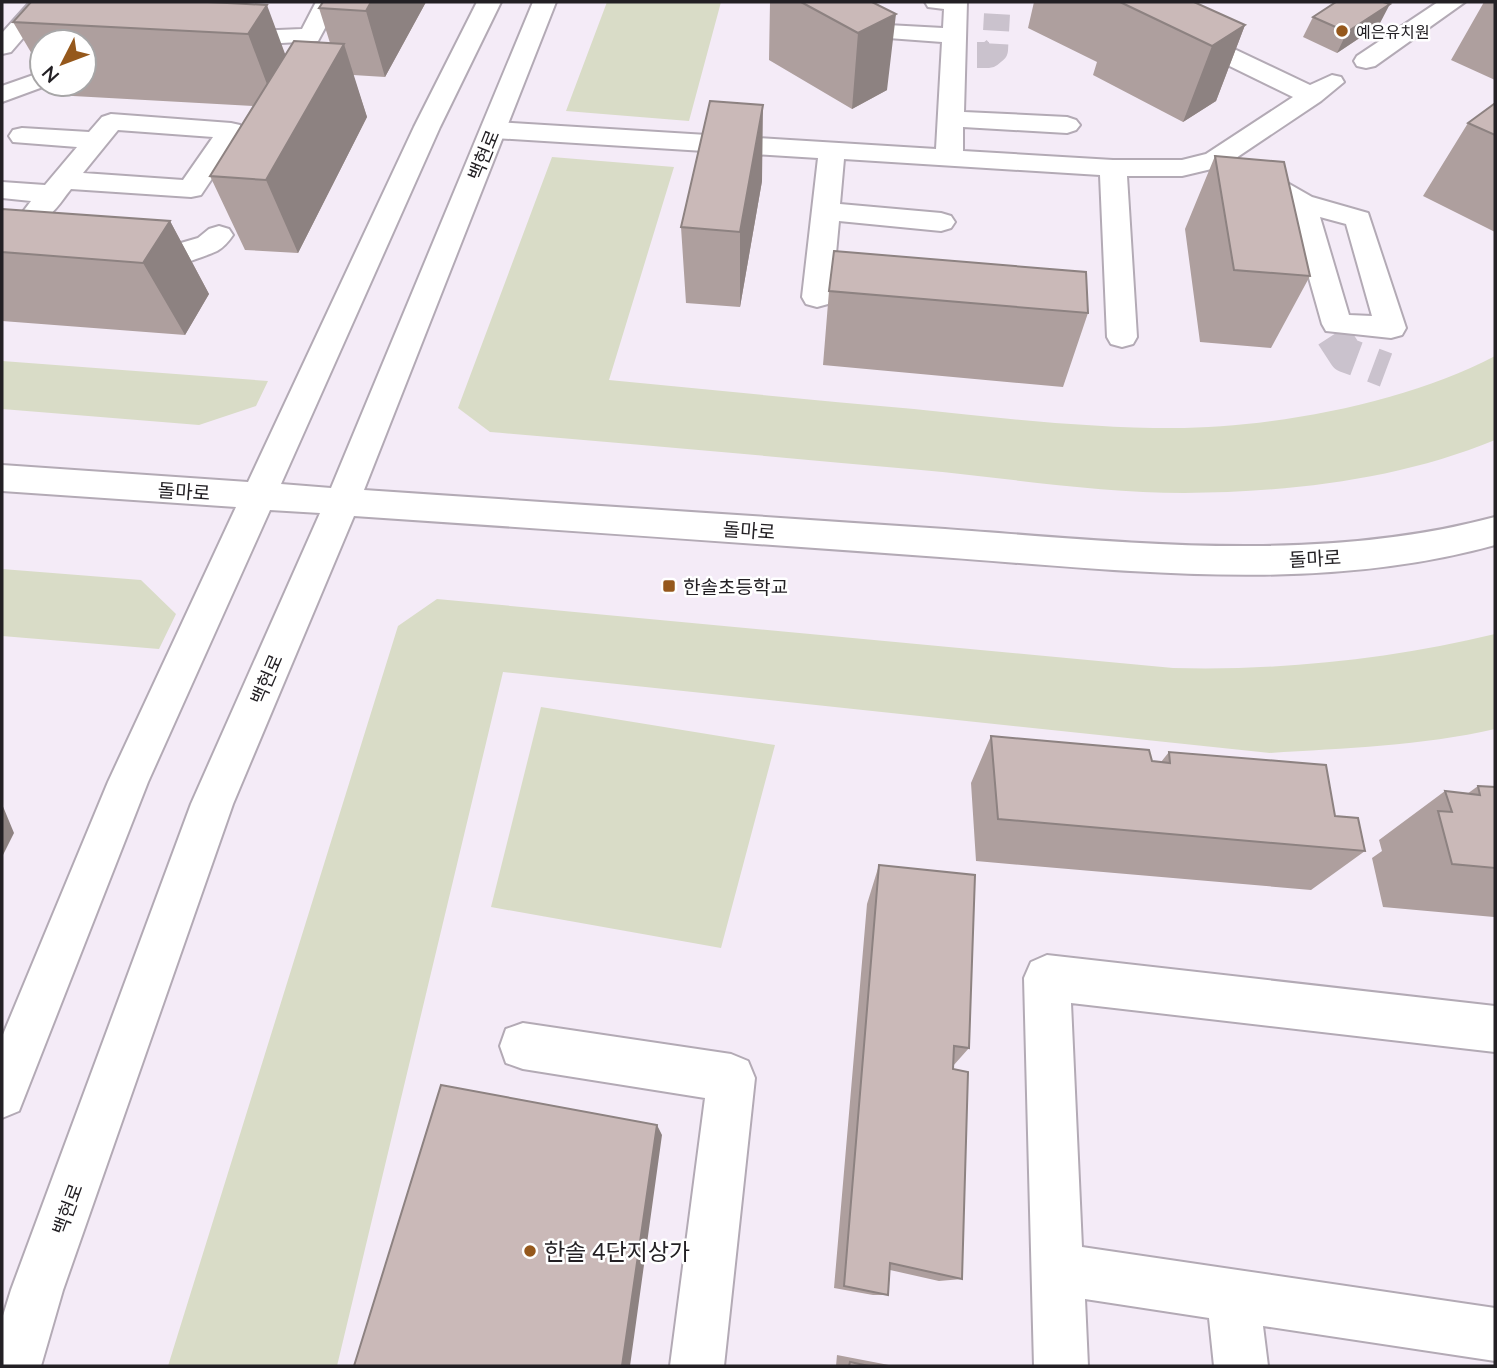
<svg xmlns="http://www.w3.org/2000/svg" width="1497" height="1368" font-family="Lato,'Noto Sans KR',sans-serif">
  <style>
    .green { fill: #d9dcc7 }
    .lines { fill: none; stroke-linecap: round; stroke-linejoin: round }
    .minor-tunnel-far1 { stroke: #cac2cd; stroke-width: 26; stroke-dasharray: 26 13; stroke-linecap: butt }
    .minor-tunnel { stroke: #cac2cd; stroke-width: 35; stroke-dasharray: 35 18; stroke-linecap: butt }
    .minor-casing { stroke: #b3aab5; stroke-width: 4 }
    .major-casing { stroke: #b3aab5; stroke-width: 4 }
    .minor { fill: #fff; fill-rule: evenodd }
    .major { fill: #fff; fill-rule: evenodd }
    .wall { fill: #ae9f9e }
    .shaded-wall { fill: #8d8281 }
    .building { fill: #cab9b8; stroke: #8d8281; stroke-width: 2 }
    .poi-dot { fill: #95581c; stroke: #fff; stroke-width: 2.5 }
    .labels { text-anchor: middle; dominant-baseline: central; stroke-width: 5; stroke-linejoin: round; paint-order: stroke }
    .far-poi-label { font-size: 16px; fill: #232024; stroke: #fff; text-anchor: start }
    .street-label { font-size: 19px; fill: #232024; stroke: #fff }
    .poi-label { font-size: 19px; fill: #232024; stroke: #fff; text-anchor: start }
    .near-poi-label { font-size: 23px; fill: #232024; stroke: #fff; text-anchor: start }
  </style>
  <rect width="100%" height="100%" fill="#f4ebf7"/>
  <!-- green -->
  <path class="green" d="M 607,2 L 721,2 L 689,121 L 566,111 Z
    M 552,157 L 674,167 L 609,380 C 711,390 813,400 914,409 C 1000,418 1086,428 1173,428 C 1272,428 1407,403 1495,356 L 1495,440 C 1398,480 1289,492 1184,493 C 1099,493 1007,478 921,470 C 777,457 634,444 490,432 L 458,408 Z
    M 2,361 L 268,381 L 256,406 L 199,425 L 2,409 Z
    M 2,569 L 141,580 L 176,614 L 159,649 L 2,636 Z
    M 437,599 L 1173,668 C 1280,671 1391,659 1495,634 L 1495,729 C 1422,746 1344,748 1270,753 L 503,672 L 337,1366 L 168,1366 L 398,626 Z
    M 541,707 L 775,745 L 721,948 L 491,907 Z"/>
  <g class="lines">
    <!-- minor-tunnel-far1 -->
    <path class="minor-tunnel-far1" d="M 977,55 L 989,55 L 995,50 L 997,14"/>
    <!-- minor-tunnel -->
    <path class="minor-tunnel" d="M 1333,335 L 1346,355 L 1386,370"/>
    <defs>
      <path id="minor" d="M 30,2 L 54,2 L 11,52 L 2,54 L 2,33 Z
        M 316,2 L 339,2 L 318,41 L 228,46 L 220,44 L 216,39 L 220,34 L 228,32 L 302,29 Z
        M 848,2 L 871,2 L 869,24 L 943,28 L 944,9 L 928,7 L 925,2 L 967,2 L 964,112 L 1067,117 L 1076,120 L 1080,125 L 1076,130 L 1067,133 L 963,127 L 963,151 L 1113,160 L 1182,160 L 1206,154 L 1293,97 L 1109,7 L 1106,2 L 1135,2 L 1310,85 L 1332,75 L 1341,77 L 1344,82 L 1321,101 L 1224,166 L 1182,176 L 1127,176 L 1137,337 L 1133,344 L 1122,347 L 1111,344 L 1107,337 L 1100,175 L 844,159 L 840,204 L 941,213 L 951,216 L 955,222 L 951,228 L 941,231 L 839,221 L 832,297 L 828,304 L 817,307 L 806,304 L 802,297 L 818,158 L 494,138 L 485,136 L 481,130 L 485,124 L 494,122 L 936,149 L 942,42 L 848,35 L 844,30 Z
        M 1438,2 L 1465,2 L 1375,66 L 1366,68 L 1357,66 L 1354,61 L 1357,56 Z
        M 42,72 L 42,84 L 51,84 L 2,102 L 2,86 Z
        M 111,114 L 231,123 L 240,125 L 244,131 L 201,195 L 191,197 L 71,189 C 58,205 49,225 26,219 L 22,213 L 31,201 L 2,198 L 2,182 L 45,185 L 77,147 L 13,142 L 9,136 L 13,130 L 22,128 L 89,132 L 102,117 ZM 118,130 L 213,137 L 183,180 L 83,173 Z
        M 1246,163 L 1256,165 L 1312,197 L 1368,213 L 1406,328 L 1402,335 L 1391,338 L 1326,331 L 1322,324 L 1289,207 L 1236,177 L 1233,171 L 1236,165 ZM 1320,217 L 1346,224 L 1372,316 L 1349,315 Z
        M 219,226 L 229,229 L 233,235 C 229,241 224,247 217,251 C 206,256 164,271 153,270 C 142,269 130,262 125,253 L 129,246 L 139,244 L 157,250 L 198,238 L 209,229 Z
        M 1047,955 L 1495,1006 L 1495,1052 L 1071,1003 L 1082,1247 L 1495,1308 L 1495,1361 L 1263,1326 L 1268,1366 L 1214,1366 L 1209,1318 L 1085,1299 L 1088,1366 L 1034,1366 L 1024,978 L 1031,962 Z
        M 523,1023 L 731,1054 L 748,1061 L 755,1078 L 724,1366 L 670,1366 L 705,1098 L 523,1069 L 506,1063 L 500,1046 L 506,1029 Z"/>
      <path id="major" d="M 477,2 L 501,2 L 440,127 L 281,484 L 331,488 L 533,2 L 556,2 L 364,490 C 558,503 751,516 945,529 C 1127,542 1316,565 1495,517 L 1495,545 C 1315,595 1124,570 940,557 C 745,543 549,529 354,516 L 233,804 L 63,1290 L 41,1366 L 2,1366 L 2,1319 L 11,1290 L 191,804 L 320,513 L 270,510 L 148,782 L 19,1111 L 2,1118 L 2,1037 L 108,782 L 236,507 L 2,491 L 2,465 L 248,482 L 414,127 Z"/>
    </defs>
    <!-- minor casing -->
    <use href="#minor" class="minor-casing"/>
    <!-- major casing -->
    <use href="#major" class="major-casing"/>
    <!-- minor -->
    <use href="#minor" class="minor"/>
    <!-- major -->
    <use href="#major" class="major"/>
  </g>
  <!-- wall -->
  <path class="wall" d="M 208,2 L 285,55 L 330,43 L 319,8 L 323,2 L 426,2 L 385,77 L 353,75 L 367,117 L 298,253 L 245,250 L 210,176 L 253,106 L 55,95 L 49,84 L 84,84 L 84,42 L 42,42 L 42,71 L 13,22 Z
    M 770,2 L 872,2 L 887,90 L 852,109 L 769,60 Z
    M 1034,2 L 1194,2 L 1245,25 L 1216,101 L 1183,122 L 1093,75 L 1097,62 L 1028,28 Z
    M 1484,2 L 1495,2 L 1495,80 L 1451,60 Z
    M 1313,17 L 1379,25 L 1337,53 L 1303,37 Z
    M 1495,104 L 1495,232 L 1423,196 L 1468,123 Z
    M 1215,156 L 1310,276 L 1271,348 L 1200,342 L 1185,229 Z
    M 762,181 L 740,307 L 686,303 L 681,227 Z
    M 2,209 L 170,221 L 209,294 L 185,335 L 2,321 Z
    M 829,291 L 1088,313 L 1063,387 L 823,365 Z
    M 991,736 L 1161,762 L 1169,752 L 1335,816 L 1365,851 L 1311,890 L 976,861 L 971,783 Z
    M 1478,786 L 1495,787 L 1495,921 L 1494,917 L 1383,907 L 1372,858 L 1382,851 L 1379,840 L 1445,791 L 1467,794 Z
    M 879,865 L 969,1048 L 953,1066 L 962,1279 L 939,1281 L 890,1270 L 888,1295 L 873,1295 L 834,1288 L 867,904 Z
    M 837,1355 L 894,1366 L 836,1366 Z"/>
  <!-- shaded-wall -->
  <path class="shaded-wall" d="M 371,2 L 426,2 L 385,77 L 366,11 Z
    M 1390,4 L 1379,25 L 1337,53 L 1347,32 Z
    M 267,5 L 294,78 L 276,108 L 248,34 Z
    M 896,14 L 887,90 L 852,109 L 858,33 Z
    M 1245,25 L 1216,101 L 1183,122 L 1212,46 Z
    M 344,44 L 367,117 L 298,253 L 266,180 Z
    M 763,105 L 762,181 L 740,307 L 740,232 Z
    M 170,221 L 209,294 L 185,335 L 143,263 Z
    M 2,804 L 14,833 L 2,857 Z
    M 657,1125 L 662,1135 L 630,1366 L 622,1366 Z"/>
  <!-- building -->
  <path class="building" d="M 31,2 L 208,2 L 267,5 L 248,34 L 13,22 Z
    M 323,2 L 371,2 L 366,11 L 319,8 Z
    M 801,2 L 872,2 L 896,14 L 858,33 Z
    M 1120,2 L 1194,2 L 1245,25 L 1212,46 Z
    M 1336,2 L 1383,2 L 1390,4 L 1347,32 L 1313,17 Z
    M 294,41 L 344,44 L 266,180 L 210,176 Z
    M 710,101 L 763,105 L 740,232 L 681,227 Z
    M 1494,104 L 1495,104 L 1495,135 L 1468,123 Z
    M 1215,156 L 1284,162 L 1310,276 L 1234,270 Z
    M 2,209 L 170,221 L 143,263 L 2,252 Z
    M 834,251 L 1086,272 L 1088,313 L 829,291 Z
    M 991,736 L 1149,750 L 1152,761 L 1170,763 L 1169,752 L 1326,765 L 1335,816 L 1358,818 L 1365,851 L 998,819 Z
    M 1478,786 L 1495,787 L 1495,868 L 1452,864 L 1438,811 L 1452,812 L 1445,791 L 1480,795 Z
    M 879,865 L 975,875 L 969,1048 L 954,1046 L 953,1069 L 968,1072 L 962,1279 L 890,1263 L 888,1295 L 844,1286 Z
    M 441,1085 L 657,1125 L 622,1366 L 354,1366 Z
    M 850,1362 L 869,1366 L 849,1366 Z"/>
  <!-- markers -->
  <g class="poi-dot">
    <circle cx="1342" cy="31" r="7"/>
    <rect x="662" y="579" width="14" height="14" rx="3.5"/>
    <circle cx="530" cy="1251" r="7"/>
  </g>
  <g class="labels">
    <!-- far-poi labels -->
    <g class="far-poi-label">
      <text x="1356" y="31">예은유치원</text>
    </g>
    <!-- street labels -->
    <g class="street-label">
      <text transform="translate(483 155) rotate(-68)">백현로</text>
      <text transform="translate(184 491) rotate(4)">돌마로</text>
      <text transform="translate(749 530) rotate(4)">돌마로</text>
      <text transform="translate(1315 558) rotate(-3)">돌마로</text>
      <text transform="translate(266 679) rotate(-67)">백현로</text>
      <text transform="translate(67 1209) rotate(-70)">백현로</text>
    </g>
    <!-- poi labels -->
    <g class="poi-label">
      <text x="683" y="586">한솔초등학교</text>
    </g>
    <!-- near-poi labels -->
    <g class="near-poi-label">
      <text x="544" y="1251">한솔 4단지상가</text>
    </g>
  </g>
  <!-- border -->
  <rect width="1497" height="1368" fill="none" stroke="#232024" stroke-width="7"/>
  <!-- north arrow -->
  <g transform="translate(63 63) rotate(228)"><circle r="33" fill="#ffffff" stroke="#a7a6a7" stroke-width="2"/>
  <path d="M0-5L12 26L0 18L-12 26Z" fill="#95581c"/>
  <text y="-10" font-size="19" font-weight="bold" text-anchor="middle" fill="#232024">N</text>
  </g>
</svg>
